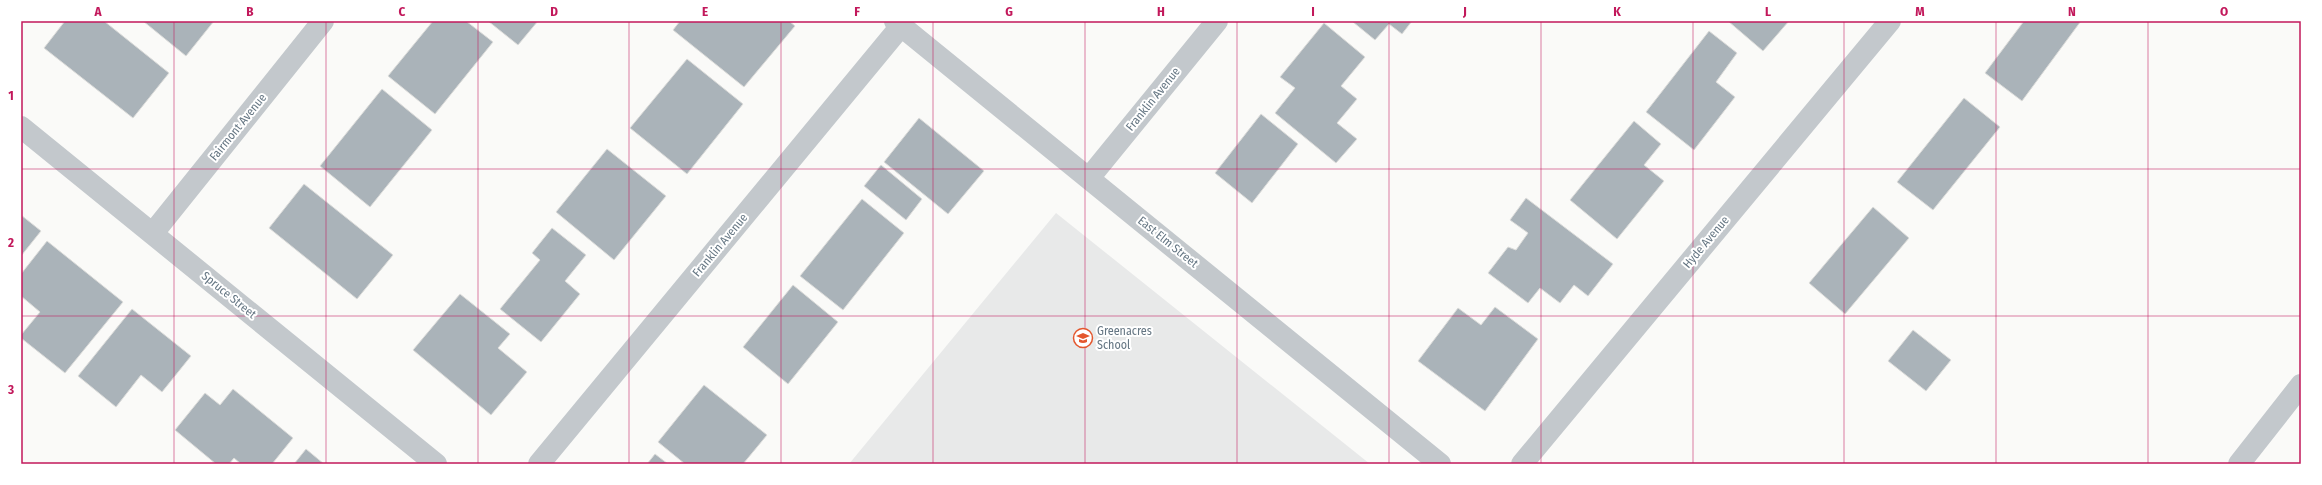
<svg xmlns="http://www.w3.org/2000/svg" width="2322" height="485" font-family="'Fira Sans Condensed',sans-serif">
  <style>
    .built { fill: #e8e9e9 }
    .building { fill: #aab3b9; stroke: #dcdcda }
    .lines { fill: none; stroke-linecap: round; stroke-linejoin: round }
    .minor { stroke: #c3c8cc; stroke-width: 22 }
    .grid { fill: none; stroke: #c2185b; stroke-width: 1; stroke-opacity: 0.55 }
    .labels { text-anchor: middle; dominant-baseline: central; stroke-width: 4; stroke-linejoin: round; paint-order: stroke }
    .street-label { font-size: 12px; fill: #657683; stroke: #fff }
    .poi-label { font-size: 12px; fill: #657683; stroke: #fff; text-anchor: start }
    .neatline { fill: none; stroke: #c2185b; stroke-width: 1.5 }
    .grid-label { font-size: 13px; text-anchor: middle; font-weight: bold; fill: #c2185b }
  </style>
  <rect width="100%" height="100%" fill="#fafaf8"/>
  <!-- built -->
  <path class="built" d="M 1056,213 L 1370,464 L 849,464 Z"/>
  <!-- building -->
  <path class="building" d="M 65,21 L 104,21 L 169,73 L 133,118 L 44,48 Z
    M 143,21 L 214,21 L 186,56 Z
    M 433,21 L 466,21 L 493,42 L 435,114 L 388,76 Z
    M 488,21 L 538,21 L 518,45 Z
    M 680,21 L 789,21 L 795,26 L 744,87 L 673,30 Z
    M 1412,21 L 1402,34 L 1389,24 L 1375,40 L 1353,22 Z
    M 1728,21 L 1789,21 L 1763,51 Z
    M 2024,21 L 2081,21 L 2022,101 L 1985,73 Z
    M 1324,23 L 1365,57 L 1341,86 L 1357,99 L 1337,123 L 1357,139 L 1336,163 L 1275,113 L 1295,88 L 1280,77 Z
    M 1709,31 L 1737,53 L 1716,82 L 1735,97 L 1694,150 L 1646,112 Z
    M 687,59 L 743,104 L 687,174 L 630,128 Z
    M 382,89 L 432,130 L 370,207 L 320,166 Z
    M 1964,98 L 2000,127 L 1933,210 L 1897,182 Z
    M 1261,114 L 1298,144 L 1252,203 L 1215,173 Z
    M 919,118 L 984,171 L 948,214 L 884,162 Z
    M 1634,121 L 1661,144 L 1644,165 L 1664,181 L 1617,239 L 1570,200 Z
    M 607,149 L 666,196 L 614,260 L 556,212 Z
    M 881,165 L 922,199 L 906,220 L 864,186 Z
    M 304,184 L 393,255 L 357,299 L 269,228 Z
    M 1526,198 L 1613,264 L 1588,296 L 1574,285 L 1560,303 L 1540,288 L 1528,303 L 1488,273 L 1508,247 L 1516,250 L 1528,233 L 1510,220 Z
    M 862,199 L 904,233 L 843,310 L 800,276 Z
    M 1873,207 L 1909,238 L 1845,314 L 1809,283 Z
    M 21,215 L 41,231 L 21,256 Z
    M 552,228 L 586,255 L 565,281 L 580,294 L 541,342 L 500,309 L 540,260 L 532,253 Z
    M 47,241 L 123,302 L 65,373 L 21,338 L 21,335 L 40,312 L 21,296 L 21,274 Z
    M 793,285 L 838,322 L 788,384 L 743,347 Z
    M 460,294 L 510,334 L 498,348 L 527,372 L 491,415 L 413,350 Z
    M 1495,307 L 1538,339 L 1485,411 L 1418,361 L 1458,308 L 1481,325 Z
    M 132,309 L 191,356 L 162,392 L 141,375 L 116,407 L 78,376 Z
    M 1913,330 L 1951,360 L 1926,391 L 1888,361 Z
    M 704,385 L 767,435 L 743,464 L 685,464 L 658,442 Z
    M 233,389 L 293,438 L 272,464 L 241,464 L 234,458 L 229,464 L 216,464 L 175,430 L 205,393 L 220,405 Z
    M 306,449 L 324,464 L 294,464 Z
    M 655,454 L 668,464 L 647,464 Z"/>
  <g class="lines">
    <!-- minor -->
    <path class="minor" d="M 895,21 L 1440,464
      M 21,127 L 436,464
      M 1089,178 L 1217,21
      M 153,233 L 323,21
      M 539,464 L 901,26
      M 1522,464 L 1890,21
      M 2239,464 L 2301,385"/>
  </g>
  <!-- grid -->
  <path class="grid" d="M 174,21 L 174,464M 326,21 L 326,464M 478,21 L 478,464M 629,21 L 629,464M 781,21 L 781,464M 933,21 L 933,464M 1085,21 L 1085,464M 1237,21 L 1237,464M 1389,21 L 1389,464M 1541,21 L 1541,464M 1693,21 L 1693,464M 1844,21 L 1844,464M 1996,21 L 1996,464M 2148,21 L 2148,464M 21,169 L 2301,169M 21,316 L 2301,316"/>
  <!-- icons -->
  <defs>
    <symbol id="school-ring" viewBox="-11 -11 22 22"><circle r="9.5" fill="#fff" stroke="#e4572e" stroke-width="1.5"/><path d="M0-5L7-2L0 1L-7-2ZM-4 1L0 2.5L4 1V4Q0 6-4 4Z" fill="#e4572e"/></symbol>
  </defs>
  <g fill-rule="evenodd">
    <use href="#school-ring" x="1072" y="327" width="22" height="22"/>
  </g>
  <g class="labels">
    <!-- street labels -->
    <g class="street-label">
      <text transform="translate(1153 99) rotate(-51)">Franklin Avenue</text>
      <text transform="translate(238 127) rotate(-51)">Fairmont Avenue</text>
      <text transform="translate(1168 242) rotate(39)">East Elm Street</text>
      <text transform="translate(1706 242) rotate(-50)">Hyde Avenue</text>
      <text transform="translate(720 245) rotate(-50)">Franklin Avenue</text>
      <text transform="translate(229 295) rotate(39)">Spruce Street</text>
    </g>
    <!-- poi labels -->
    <g class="poi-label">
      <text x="1097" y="331">Greenacres<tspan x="1097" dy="14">School</tspan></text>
    </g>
  </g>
  <!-- border -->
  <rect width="2322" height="485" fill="none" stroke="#ffffff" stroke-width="44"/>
  <rect x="22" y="22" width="2278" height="441" class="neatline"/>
  <g class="grid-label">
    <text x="98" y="16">A</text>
    <text x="250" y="16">B</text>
    <text x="402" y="16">C</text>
    <text x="554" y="16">D</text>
    <text x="705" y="16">E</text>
    <text x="857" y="16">F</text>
    <text x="1009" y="16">G</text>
    <text x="1161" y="16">H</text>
    <text x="1313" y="16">I</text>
    <text x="1465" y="16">J</text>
    <text x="1617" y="16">K</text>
    <text x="1768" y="16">L</text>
    <text x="1920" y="16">M</text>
    <text x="2072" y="16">N</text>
    <text x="2224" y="16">O</text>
    <text x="11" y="100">1</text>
    <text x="11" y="247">2</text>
    <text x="11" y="394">3</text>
  </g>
</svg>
